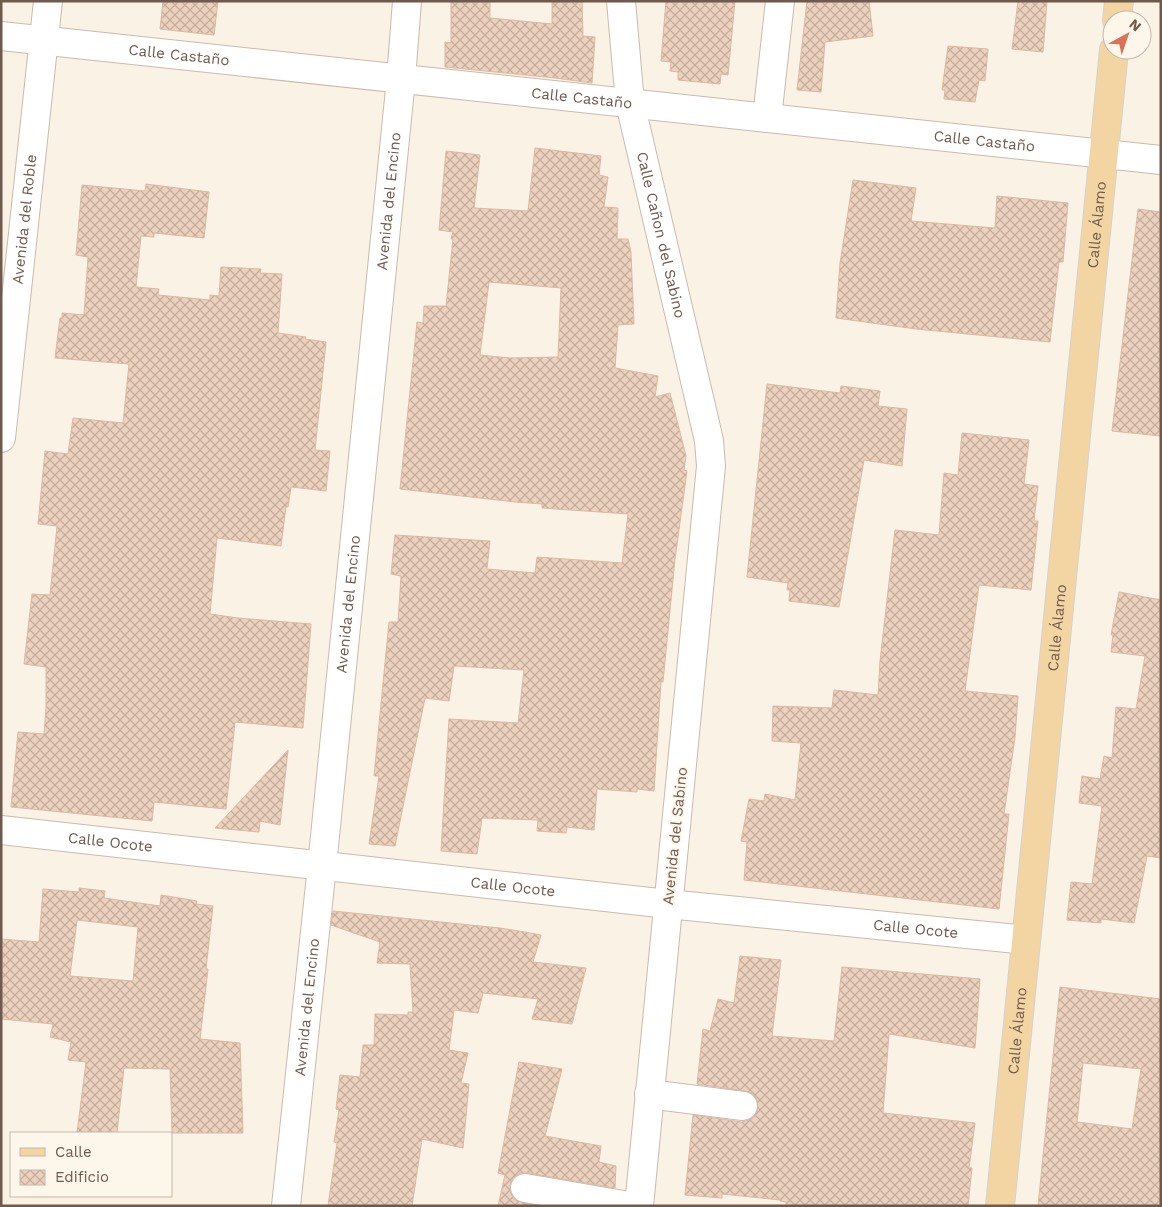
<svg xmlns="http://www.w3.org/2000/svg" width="1162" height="1207" font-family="'Work Sans',sans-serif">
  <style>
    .building { fill: url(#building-cross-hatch); stroke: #deb8a1; fill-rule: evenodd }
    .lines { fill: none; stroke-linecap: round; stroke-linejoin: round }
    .minor-casing { stroke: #cabaad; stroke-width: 30 }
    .major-casing { stroke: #d7d1cd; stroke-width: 30 }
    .minor { stroke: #fff; stroke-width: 28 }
    .major { stroke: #f3d5a4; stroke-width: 28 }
    .labels { text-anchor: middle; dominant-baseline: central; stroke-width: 4; stroke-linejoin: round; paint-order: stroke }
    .street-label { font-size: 15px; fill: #70594d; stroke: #fdf6eb }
  </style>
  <defs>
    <pattern id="building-cross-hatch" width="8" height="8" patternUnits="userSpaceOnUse" patternTransform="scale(1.25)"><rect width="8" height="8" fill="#edd1bf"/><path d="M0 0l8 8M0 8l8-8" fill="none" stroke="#c4ad9d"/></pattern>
  </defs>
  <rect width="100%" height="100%" fill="#faf2e5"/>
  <!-- building -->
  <path class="building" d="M 163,1 L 218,1 L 214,35 L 160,29 Z
    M 451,1 L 490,1 L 490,18 L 552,24 L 552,1 L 582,1 L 583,36 L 595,37 L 592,83 L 555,78 L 445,67 L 445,42 L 451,43 Z
    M 666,1 L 735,1 L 728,75 L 721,74 L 720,84 L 678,80 L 678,72 L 670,71 L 671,62 L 661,61 Z
    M 807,1 L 869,1 L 873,36 L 825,42 L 821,92 L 797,90 Z
    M 1018,1 L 1047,1 L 1043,52 L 1012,49 Z
    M 948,46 L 988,49 L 985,81 L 979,80 L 975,102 L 944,99 L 945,90 L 942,90 Z
    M 535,148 L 601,156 L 599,175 L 608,177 L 604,207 L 618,208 L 617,239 L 628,239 L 631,252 L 634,324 L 618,325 L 615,368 L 658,376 L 655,397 L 670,393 L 686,456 L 684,470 L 687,471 L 675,559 L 663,682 L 661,682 L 654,791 L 637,789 L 637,792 L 597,789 L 594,830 L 567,827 L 566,833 L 537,831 L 538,820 L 482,818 L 477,854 L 441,851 L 449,719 L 518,723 L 524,670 L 454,666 L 449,701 L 425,698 L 395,846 L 369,844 L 379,776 L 374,776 L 389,622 L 398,622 L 401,576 L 391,574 L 395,535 L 490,541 L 487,569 L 535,573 L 537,557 L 622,563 L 628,514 L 542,508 L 542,504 L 515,502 L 400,489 L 417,322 L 423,323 L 424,306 L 446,306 L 453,239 L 451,239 L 453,232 L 439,230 L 446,151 L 480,155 L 474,208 L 528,211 ZM 489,282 L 561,288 L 558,357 L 510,358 L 480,355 Z
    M 853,180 L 916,188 L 911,221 L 995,228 L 997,196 L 1068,203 L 1063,262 L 1059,262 L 1050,342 L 916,329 L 836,318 L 840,263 Z
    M 146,184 L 209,192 L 204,238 L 154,233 L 154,237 L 141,236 L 136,287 L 159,289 L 158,295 L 210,300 L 210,295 L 219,296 L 221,267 L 261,269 L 260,273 L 282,274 L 278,333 L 306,337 L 305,339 L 326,342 L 315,450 L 330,451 L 326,491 L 291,487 L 288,507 L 286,507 L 281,546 L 217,538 L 210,614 L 238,618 L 311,624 L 303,728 L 235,722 L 226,809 L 154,802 L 152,821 L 11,807 L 18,732 L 44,734 L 46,708 L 46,667 L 24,664 L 32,594 L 50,595 L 57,526 L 38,524 L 45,451 L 68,454 L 73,418 L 123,423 L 129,364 L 55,358 L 60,318 L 62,318 L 62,313 L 84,315 L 88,257 L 76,255 L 82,185 L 145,191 Z
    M 1138,209 L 1161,212 L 1161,436 L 1112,431 Z
    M 767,384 L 840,393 L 841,386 L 880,391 L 878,406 L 907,409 L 902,466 L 864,460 L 839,607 L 789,601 L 790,590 L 787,590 L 788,583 L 747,577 Z
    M 962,433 L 1029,440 L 1024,484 L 1038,486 L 1034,521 L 1038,521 L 1031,590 L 979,585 L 965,691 L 1018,696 L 1015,737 L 1004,814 L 1009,814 L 999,909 L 744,880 L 747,842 L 741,841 L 749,799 L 764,801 L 765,794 L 795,800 L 801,743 L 772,741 L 773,706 L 832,708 L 834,690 L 878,695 L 880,661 L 895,530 L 939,535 L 944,473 L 958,475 Z
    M 1119,592 L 1161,600 L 1161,858 L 1147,856 L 1134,923 L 1101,919 L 1101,923 L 1067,920 L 1071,882 L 1092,884 L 1102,806 L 1079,803 L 1082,776 L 1100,779 L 1104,756 L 1112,758 L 1116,707 L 1136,709 L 1145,656 L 1111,652 L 1113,635 L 1111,635 Z
    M 288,750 L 280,825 L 260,821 L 259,832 L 215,828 Z
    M 79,888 L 105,891 L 104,898 L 160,906 L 161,895 L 197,901 L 196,904 L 213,906 L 206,969 L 208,969 L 200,1039 L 240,1043 L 243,1133 L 172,1133 L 170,1069 L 124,1068 L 117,1133 L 77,1133 L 86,1062 L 68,1060 L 71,1042 L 50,1037 L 53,1024 L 1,1019 L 1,939 L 39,942 L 43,889 L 79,892 ZM 77,920 L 138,927 L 133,981 L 70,976 Z
    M 333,911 L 500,928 L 525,932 L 541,935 L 533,962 L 586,968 L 572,1024 L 532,1019 L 538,999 L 483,993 L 478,1013 L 454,1010 L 449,1050 L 468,1053 L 461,1083 L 469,1084 L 463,1148 L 422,1139 L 412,1206 L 328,1206 L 337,1143 L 334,1142 L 339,1110 L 336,1109 L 340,1075 L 360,1077 L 363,1045 L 374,1045 L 375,1014 L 408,1015 L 408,1012 L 413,1012 L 410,964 L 377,963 L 380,942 L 331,925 Z
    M 740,956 L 781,960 L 772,1036 L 834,1041 L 842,967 L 980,979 L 975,1048 L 889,1034 L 883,1113 L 975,1123 L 969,1168 L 972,1168 L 968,1206 L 786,1206 L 786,1202 L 780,1201 L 780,1200 L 722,1194 L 722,1198 L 685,1195 L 693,1115 L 742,1122 L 749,1120 L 755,1116 L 758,1108 L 757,1100 L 753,1094 L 745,1091 L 697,1084 L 703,1029 L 710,1031 L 718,999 L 734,1003 Z
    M 1060,987 L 1161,999 L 1161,1206 L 1038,1206 ZM 1083,1063 L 1141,1069 L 1132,1129 L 1077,1122 Z
    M 519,1062 L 562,1069 L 545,1136 L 601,1146 L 599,1162 L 616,1166 L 615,1188 L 528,1173 L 520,1173 L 513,1178 L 510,1185 L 511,1194 L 515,1200 L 536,1206 L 498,1206 L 505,1175 L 498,1173 Z"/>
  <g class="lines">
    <defs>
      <g id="minor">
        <path id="s1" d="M 621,1 L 630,103 L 704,419 L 709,441 L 711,466 L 639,1206"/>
        <path id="s2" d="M 1,36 L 1161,160"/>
        <path d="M 767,118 L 780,1"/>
        <path id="s3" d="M 1,438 L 48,1"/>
        <path id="s4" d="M 1,830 L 668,904 L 1026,940"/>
        <path d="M 649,1094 L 743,1106"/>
        <path d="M 525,1188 L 629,1206"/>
        <path id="s5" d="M 286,1206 L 322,866 L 401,79 L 407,1"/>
      </g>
      <g id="major">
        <path d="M 1117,20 L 1119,1"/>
        <path id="s6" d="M 1000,1206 L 1114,50"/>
      </g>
    </defs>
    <!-- minor casing -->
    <use href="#minor" class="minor-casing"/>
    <!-- major casing -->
    <use href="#major" class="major-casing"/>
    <!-- minor -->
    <use href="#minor" class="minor"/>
    <!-- major -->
    <use href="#major" class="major"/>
  </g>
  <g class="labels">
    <!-- street labels -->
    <g class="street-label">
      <text stroke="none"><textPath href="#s2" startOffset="179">Calle Castaño</textPath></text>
      <text stroke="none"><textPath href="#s2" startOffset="584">Calle Castaño</textPath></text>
      <text stroke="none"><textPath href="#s2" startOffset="989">Calle Castaño</textPath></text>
      <text stroke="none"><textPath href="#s5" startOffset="1010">Avenida del Encino</textPath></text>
      <text stroke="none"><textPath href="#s3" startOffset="220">Avenida del Roble</textPath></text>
      <text stroke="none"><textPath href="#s6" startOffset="986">Calle Álamo</textPath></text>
      <text stroke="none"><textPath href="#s1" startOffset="238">Calle Cañon del Sabino</textPath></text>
      <text stroke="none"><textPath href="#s5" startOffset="605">Avenida del Encino</textPath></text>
      <text stroke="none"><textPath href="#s6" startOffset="581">Calle Álamo</textPath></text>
      <text transform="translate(675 836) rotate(-84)">Avenida del Sabino</text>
      <text stroke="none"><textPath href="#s4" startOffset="110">Calle Ocote</textPath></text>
      <text stroke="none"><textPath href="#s4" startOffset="515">Calle Ocote</textPath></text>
      <text stroke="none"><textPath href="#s4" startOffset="920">Calle Ocote</textPath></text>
      <text stroke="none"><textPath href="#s5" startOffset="200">Avenida del Encino</textPath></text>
      <text stroke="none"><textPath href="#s6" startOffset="176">Calle Álamo</textPath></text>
    </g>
  </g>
  <!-- border -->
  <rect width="1162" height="1207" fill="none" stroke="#70594d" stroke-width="5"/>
  <!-- legend -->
  <rect x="10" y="1132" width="162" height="65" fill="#fdf6eb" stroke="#c5b7ac"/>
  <rect x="20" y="1148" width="25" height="8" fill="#f3d5a4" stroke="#c5b7ac"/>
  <text x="55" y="1157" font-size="15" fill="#70594d">Calle</text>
  <rect x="20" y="1170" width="25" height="15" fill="url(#building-cross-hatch)" stroke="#c5b7ac"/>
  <text x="55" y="1182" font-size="15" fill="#70594d">Edificio</text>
  <!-- north arrow -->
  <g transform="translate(1127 35) rotate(40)"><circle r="24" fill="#fdf6eb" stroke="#c5b7ac"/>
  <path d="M0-4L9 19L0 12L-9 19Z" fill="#d97256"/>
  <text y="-8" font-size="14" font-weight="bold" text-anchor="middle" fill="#70594d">N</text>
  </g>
</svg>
